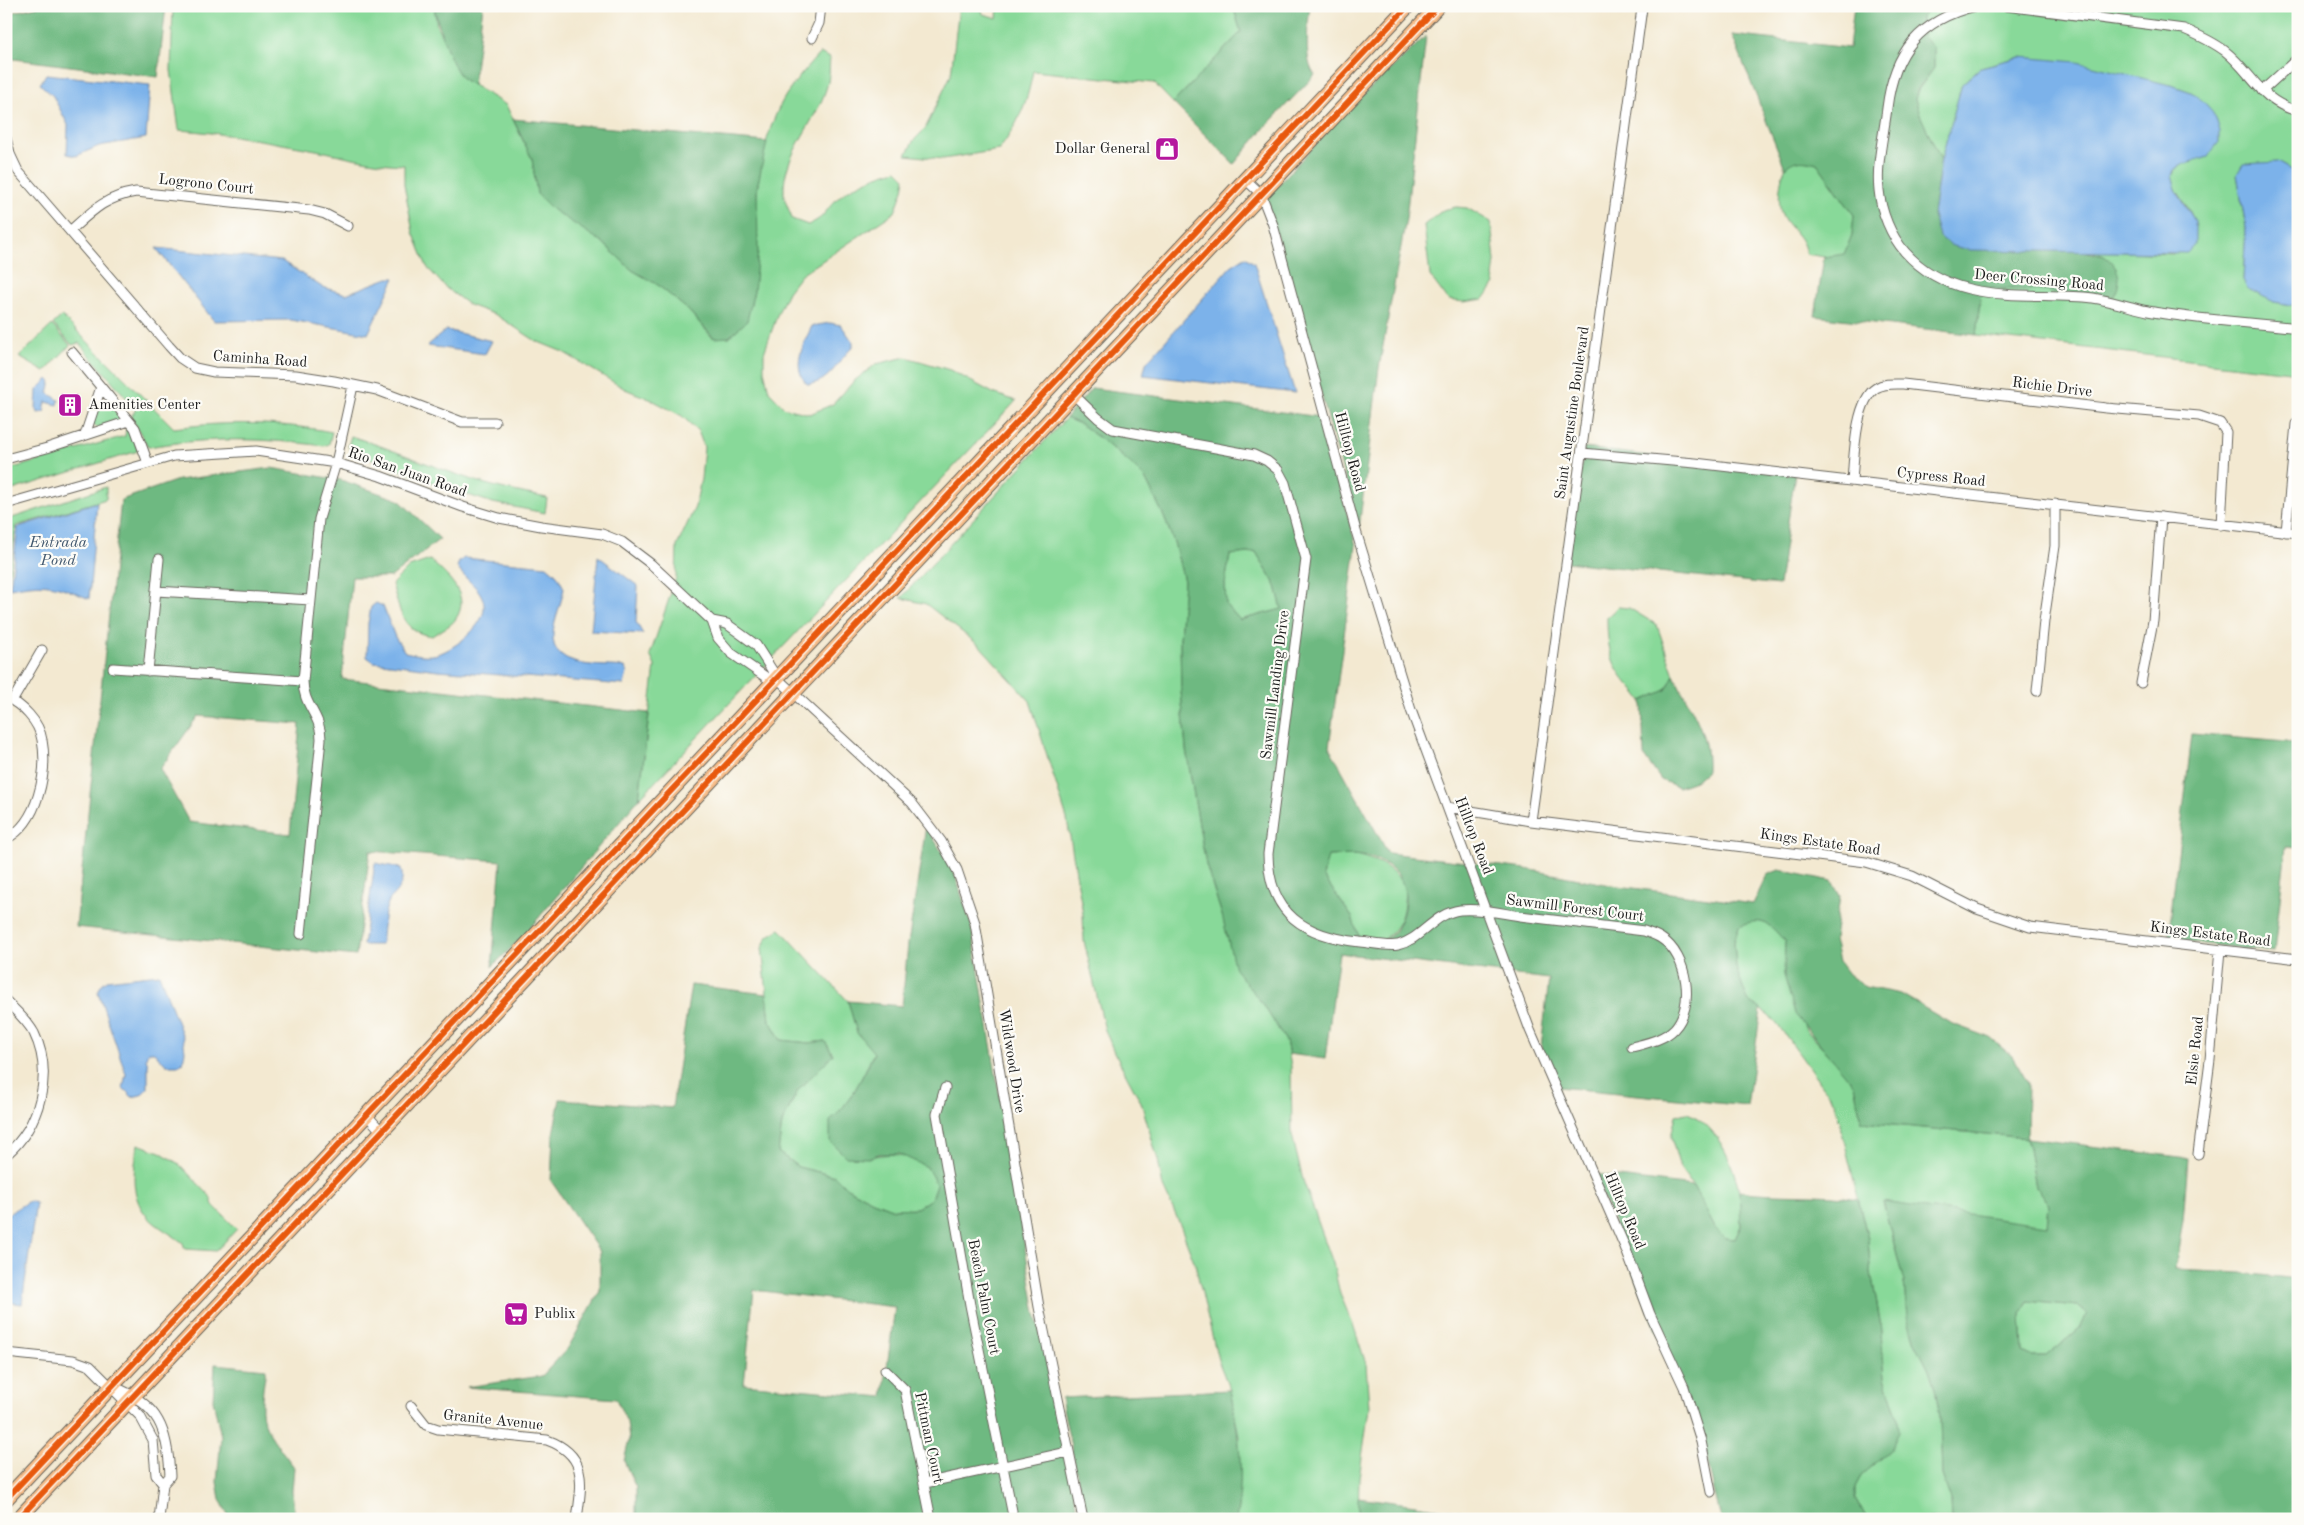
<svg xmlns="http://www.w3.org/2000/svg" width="2304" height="1525" font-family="'Old Standard TT',serif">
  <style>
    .green { fill: #88d999; stroke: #527a5a }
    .forest { fill: #6eb981; stroke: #456a4e; fill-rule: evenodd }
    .water { fill: #7cb2ea; stroke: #4c6783 }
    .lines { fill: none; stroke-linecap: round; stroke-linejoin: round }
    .minor-casing { stroke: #67645b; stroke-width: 11 }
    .highway-casing { stroke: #67645b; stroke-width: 16 }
    .minor { stroke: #fff; stroke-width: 9 }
    .highway { stroke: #f8bd89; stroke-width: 14 }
    .cycleway-casing { stroke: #fdfcf7; stroke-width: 9 }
    .cycleway { stroke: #e8590c; stroke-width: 6 }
    .labels { text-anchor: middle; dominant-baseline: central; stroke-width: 4.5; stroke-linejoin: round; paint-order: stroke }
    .poi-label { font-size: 15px; fill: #1c1c1c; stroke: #fdfcf7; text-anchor: start }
    .street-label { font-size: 15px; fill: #1c1c1c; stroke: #fdfcf7 }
    .water-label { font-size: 16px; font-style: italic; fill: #42586e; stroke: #fdfcf7 }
  </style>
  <rect width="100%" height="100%" fill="#fdfcf7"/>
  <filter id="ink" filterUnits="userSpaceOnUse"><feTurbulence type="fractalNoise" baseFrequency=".02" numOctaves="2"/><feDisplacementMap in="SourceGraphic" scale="10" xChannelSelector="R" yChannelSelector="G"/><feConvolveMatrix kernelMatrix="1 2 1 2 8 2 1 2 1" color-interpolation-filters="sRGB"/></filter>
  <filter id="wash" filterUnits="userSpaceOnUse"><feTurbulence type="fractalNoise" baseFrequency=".0096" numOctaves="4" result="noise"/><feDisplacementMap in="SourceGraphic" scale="20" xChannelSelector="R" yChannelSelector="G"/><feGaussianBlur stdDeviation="1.12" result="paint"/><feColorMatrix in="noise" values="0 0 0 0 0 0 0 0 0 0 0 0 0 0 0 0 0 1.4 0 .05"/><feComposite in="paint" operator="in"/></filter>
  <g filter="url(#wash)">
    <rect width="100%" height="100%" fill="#f3e9d1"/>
    <!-- green -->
    <path class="green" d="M 173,6 L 434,6 L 437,26 L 463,79 L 506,105 L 532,159 L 537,194 L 602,242 L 632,270 L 658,285 L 688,310 L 713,338 L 756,208 C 758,170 766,128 786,95 C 796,80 808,66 820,53 L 830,58 C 829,66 830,74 828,82 C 820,119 782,153 784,193 C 784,201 790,211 792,219 L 808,225 C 826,216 822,215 834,202 C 847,187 879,174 897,170 L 905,178 L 903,190 L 895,212 L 801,275 L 788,292 L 778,313 L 764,353 L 764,370 L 769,391 L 785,408 L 810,414 L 833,404 L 854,381 L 876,364 L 906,357 L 950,370 L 993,393 L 1016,401 L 639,799 L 655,666 L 650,655 L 676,578 L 677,546 L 695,507 L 701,479 L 704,447 L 698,431 L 682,416 L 652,400 L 625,389 L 563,352 L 536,341 L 496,315 L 469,305 L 446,288 L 427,267 L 413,232 L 404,184 L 404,165 C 374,164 346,156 316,150 C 271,142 225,133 179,130 L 171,70 Z
      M 959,6 L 981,6 L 983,14 L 997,18 L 998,6 L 1233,6 L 1241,32 L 1173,103 L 1154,83 L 1033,71 C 1028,101 1018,125 999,150 L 943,159 L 906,155 L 914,140 L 925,129 L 951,75 Z
      M 1932,6 L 2018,6 L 2039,11 L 2077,10 L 2089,6 L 2298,6 L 2298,174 L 2277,162 L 2237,174 L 2246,228 L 2243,280 L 2274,302 L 2298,306 L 2298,373 L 1976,335 L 1981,293 L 1986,288 L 2035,290 L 2104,256 L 2090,251 L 2173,254 L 2196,226 C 2185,189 2143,172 2208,156 L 2204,102 L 2191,92 L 2174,86 L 2020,57 L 1981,67 L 1962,84 L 1941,160 L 1920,115 L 1915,99 L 1918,90 L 1934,68 L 1934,48 L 1922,36 L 1922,17 Z
      M 1804,160 L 1817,163 L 1854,215 L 1852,235 L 1844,255 L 1824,257 L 1806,254 C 1802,232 1788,231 1781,212 C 1777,200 1780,167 1792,161 C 1795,160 1801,160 1804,160 Z
      M 1456,207 L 1467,208 L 1491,222 L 1495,261 L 1493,277 L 1495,284 L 1484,299 L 1464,302 L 1448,300 L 1430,276 L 1424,225 L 1443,210 Z
      M 62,316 L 174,428 C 227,421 280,422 332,432 L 329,444 L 324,446 C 264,438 209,437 148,447 L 131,417 L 136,409 L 79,343 L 72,345 L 53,324 Z
      M 52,325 L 70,345 L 45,372 L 19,357 Z
      M 103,400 C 110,401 119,412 120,419 L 117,422 L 98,428 L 92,423 L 99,401 Z
      M 1066,418 L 1080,424 L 1102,440 L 1129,462 L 1145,478 L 1162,512 L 1174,542 L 1184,581 L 1180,639 L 1181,691 L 1186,749 L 1206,865 L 1222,915 L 1264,1006 L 1286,1041 L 1291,1066 L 1292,1135 L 1303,1180 L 1333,1263 L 1340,1294 L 1354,1327 L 1366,1364 L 1369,1408 L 1359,1479 L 1358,1519 L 1236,1519 L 1239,1436 L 1230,1390 L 1218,1360 L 1195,1264 L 1179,1222 L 1163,1187 L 1158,1160 L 1141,1102 L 1114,1052 L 1105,1030 L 1084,941 L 1083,914 L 1067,819 L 1030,701 L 980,646 L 926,604 L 901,598 Z
      M 126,429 L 132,432 L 138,451 L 6,492 L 6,470 L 125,436 Z
      M 351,436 C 389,448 426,464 464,477 C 491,487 519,492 547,498 L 545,513 L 493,503 L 449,489 L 351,451 L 348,446 Z
      M 106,487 L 106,499 L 16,526 L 6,598 L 6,520 Z
      M 1256,552 L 1276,586 L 1282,609 L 1240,620 L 1226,605 L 1225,583 L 1230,555 Z
      M 430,560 C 446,575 473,595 455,620 C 451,626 439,631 432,636 C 401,632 400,610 392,584 L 409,567 Z
      M 1618,607 L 1629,608 L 1657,625 L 1674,675 L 1666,690 L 1642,701 C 1635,690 1624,681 1618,670 C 1608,655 1607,634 1607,617 Z
      M 1355,855 C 1379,861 1389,865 1405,885 C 1404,919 1401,926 1375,947 L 1360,940 L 1352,917 L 1323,876 L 1327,856 Z
      M 1754,920 L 1771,925 L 1785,942 L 1784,975 L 1806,1030 L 1840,1066 L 1854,1085 L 1862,1122 L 2027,1138 L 2036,1187 L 2049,1205 L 2047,1226 L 1883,1203 L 1904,1282 L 1907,1317 L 1915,1342 L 1929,1370 L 1936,1392 L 1940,1418 L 1942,1475 L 1951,1500 L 1952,1519 L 1866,1519 L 1855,1499 L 1855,1487 L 1861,1476 L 1891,1450 L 1898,1419 L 1885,1378 L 1880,1321 L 1870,1267 L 1868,1239 L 1835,1103 L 1781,1029 L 1769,1015 L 1748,1001 L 1736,968 L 1734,942 L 1739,926 Z
      M 780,929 L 848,1001 L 857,1033 L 874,1052 C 862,1078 851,1102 830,1121 L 868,1158 C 887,1152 909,1153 926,1166 C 930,1170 933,1179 936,1184 L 931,1199 L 917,1208 L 894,1209 L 873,1201 L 847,1188 L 835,1176 L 798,1167 L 778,1152 L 782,1123 L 798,1090 L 833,1054 L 825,1041 L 809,1043 L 781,1040 L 770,1021 L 762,948 L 768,936 Z
      M 1687,1113 C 1724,1125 1745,1190 1741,1225 C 1740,1230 1737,1235 1735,1239 L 1725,1238 L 1715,1228 L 1693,1186 L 1680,1168 L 1671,1137 L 1676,1115 Z
      M 138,1144 L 160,1152 L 179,1164 L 210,1196 L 213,1205 L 237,1229 L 216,1251 L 185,1249 L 183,1243 C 172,1234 155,1226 146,1215 C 129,1194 134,1168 138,1144 Z
      M 2028,1301 L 2077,1306 L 2087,1313 L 2080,1328 L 2046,1356 L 2031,1356 L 2023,1352 L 2021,1313 Z"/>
    <!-- forest -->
    <path class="forest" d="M 40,6 L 166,6 L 158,77 L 6,58 L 6,14 Z
      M 434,6 L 483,6 L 473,85 C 470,83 465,81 463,79 C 451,67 437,23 434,6 Z
      M 1233,6 L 1310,6 C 1308,24 1303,62 1315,75 L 1266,126 L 1234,164 L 1173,103 L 1241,32 Z
      M 1854,6 L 1932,6 L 1922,17 L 1922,36 L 1934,48 L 1934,68 L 1918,89 L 1915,99 L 1920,115 L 1941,160 L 1933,215 L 2104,256 C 2119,266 2123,280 2114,296 L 2096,298 L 2035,290 L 1986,288 L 1981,293 L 1976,335 L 1815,316 L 1824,257 L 1844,254 L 1852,235 L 1854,215 L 1817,163 C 1804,160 1795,158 1785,168 L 1732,35 L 1849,48 Z
      M 1426,36 L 1406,219 L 1379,368 L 1359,528 L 1266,198 L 1347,110 Z
      M 513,119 L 767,142 L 757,188 L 758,251 L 754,291 L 747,321 L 729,337 L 714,338 L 688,310 L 658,285 L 632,270 L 602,242 L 553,210 L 537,194 L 532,159 Z
      M 1092,388 L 1321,417 L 1356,546 L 1329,747 L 1388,853 L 1526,869 L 1611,885 L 1753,904 L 1767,875 L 1779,870 L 1832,881 L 1840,896 L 1834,939 L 1839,962 L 1848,974 L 1865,987 L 1901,994 L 1950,1023 L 1990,1038 L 2012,1056 L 2028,1083 L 2027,1138 L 2188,1158 L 2183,1220 L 2175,1270 L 2242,1273 L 2298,1279 L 2298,1519 L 1952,1519 L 1951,1500 L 1942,1475 L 1940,1418 L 1936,1392 L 1929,1370 L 1915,1342 L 1907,1317 L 1904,1282 L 1883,1202 L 2047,1225 L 2049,1205 L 2036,1187 L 2027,1138 L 1862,1122 L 1854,1085 L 1795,1014 L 1784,975 L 1785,942 C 1770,924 1763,916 1739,926 L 1734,942 L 1736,968 L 1748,1001 L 1761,1009 L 1747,1106 L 1558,1087 L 1541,1048 L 1549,979 L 1339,953 L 1325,1059 L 1289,1054 L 1286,1041 L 1264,1006 L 1235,969 L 1222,915 L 1206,865 L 1186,749 L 1181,691 L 1180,639 L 1184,581 L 1174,542 L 1162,512 L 1145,478 L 1129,462 L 1102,440 L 1080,424 L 1066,418 ZM 1256,552 L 1276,586 L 1282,609 L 1240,620 L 1226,605 L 1225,583 L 1230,555 ZM 1355,855 C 1362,856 1371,857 1378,860 C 1409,873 1411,903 1396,929 C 1392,936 1381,942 1375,947 L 1360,940 L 1352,917 L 1323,876 L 1328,856 ZM 2028,1301 L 2077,1306 L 2087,1313 L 2080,1328 L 2046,1356 L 2031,1356 L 2023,1352 L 2021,1313 Z
      M 1584,448 L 1795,473 L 1779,585 L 1567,562 Z
      M 271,468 L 341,480 L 399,500 L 440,539 L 391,577 L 352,577 L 342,679 L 649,713 L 639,799 L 525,934 L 492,967 L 501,861 L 370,851 L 356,956 L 76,927 L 121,500 L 178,480 ZM 198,716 L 300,724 L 290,834 L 189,822 L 160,769 Z
      M 1674,675 C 1690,710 1709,730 1707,771 L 1695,781 L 1678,787 L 1661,780 L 1644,756 L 1642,701 L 1666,690 Z
      M 2192,734 L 2298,743 L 2292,796 L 2298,797 L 2298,848 L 2286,847 L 2274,952 L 2168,940 Z
      M 926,826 L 954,872 L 971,924 L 1035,1308 L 1079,1519 L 636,1519 L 636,1488 L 624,1461 L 629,1440 L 627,1422 L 616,1399 L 466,1387 L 542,1376 L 568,1348 L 600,1291 L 600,1252 L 551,1181 L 553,1134 L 560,1099 L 672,1108 L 691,985 L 767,994 L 770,1021 L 781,1040 L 809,1043 L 825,1041 L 833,1055 L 798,1090 L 782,1123 L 778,1152 L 798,1167 L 835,1176 L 847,1188 L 873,1201 L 894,1209 L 917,1208 L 931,1199 L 936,1184 L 927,1167 L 899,1154 L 879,1154 L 868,1158 L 846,1157 L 830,1141 L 830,1121 C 851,1102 862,1078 874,1053 L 857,1033 L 848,1001 L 902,1006 L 908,944 ZM 754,1290 L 895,1307 L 883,1397 L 744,1384 Z
      M 1594,1174 L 1693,1186 L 1715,1228 L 1725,1238 L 1735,1239 L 1741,1226 L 1739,1191 C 1779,1197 1819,1192 1858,1199 L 1868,1239 L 1870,1267 L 1880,1321 L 1885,1378 L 1898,1419 L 1899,1431 L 1891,1450 L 1861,1476 L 1855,1487 L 1855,1499 L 1866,1519 L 1721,1519 L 1704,1447 Z
      M 215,1364 L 266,1369 C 264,1383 259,1408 264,1421 C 270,1438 284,1453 294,1467 L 292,1491 L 295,1519 L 230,1519 L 220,1499 L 217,1482 L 221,1436 L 213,1400 Z
      M 1230,1390 C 1239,1434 1245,1475 1236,1519 L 1086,1519 L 1061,1398 Z
      M 1358,1497 L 1515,1519 L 1358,1519 Z"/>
    <!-- water -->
    <path class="water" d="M 2020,57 L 2077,62 L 2174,86 L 2191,92 L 2204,102 L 2213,112 L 2219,131 L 2219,142 L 2208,156 L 2184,164 L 2174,170 L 2172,176 L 2177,192 L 2195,221 L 2195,244 L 2187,253 L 1968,250 L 1950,245 L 1939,236 L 1933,215 L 1941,160 L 1962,84 L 1981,67 Z
      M 46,74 L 150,85 L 146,138 L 99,146 L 76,156 L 67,154 L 68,125 L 53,96 L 40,84 Z
      M 2277,162 L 2298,174 L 2298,306 L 2274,302 L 2248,289 L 2243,280 L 2246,228 L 2237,174 L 2243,164 Z
      M 156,248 L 282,261 L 322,287 L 346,294 L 388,278 L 395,278 L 368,334 L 291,320 L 214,321 Z
      M 1245,257 L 1254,263 L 1295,393 L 1143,375 L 1146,363 L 1231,266 Z
      M 830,323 L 841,325 L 853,342 L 853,347 C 837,361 830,384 807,384 C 791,367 803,345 812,326 Z
      M 446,330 L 492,341 L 485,354 L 427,346 Z
      M 48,379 L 51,382 L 48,393 L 59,400 L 58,405 L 46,402 L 44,412 L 38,413 L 36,407 L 37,390 Z
      M 97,502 L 89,599 C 56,584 46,581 10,588 L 18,527 Z
      M 598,556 L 638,586 L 636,622 L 643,634 L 591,631 Z
      M 464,558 L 547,566 L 557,575 L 564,588 C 562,603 554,618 553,634 C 551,671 601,664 625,667 L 627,673 L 624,685 L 438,670 L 374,662 L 367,657 L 368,623 L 371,607 L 376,603 L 383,606 L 395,637 L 405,652 C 414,654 423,656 433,655 C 450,653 484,627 484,608 C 485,589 465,581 457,567 L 459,562 Z
      M 375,863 L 401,868 C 406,888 395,889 388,903 C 383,914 383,932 381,945 L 363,945 Z
      M 159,974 L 183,1037 L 185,1051 L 183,1062 L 179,1065 L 166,1065 L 154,1052 L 148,1052 L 146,1058 L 148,1064 L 148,1088 L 141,1095 L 132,1097 L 123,1088 L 126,1074 L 98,992 L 101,985 L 107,980 Z
      M 29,1201 L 36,1203 L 22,1304 L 6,1302 L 6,1215 Z"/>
  </g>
  <g filter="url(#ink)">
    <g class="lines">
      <defs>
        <path id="minor" d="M 1976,6 C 1920,20 1894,51 1887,108 C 1884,134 1876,164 1879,190 C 1881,212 1891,236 1905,252 C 1954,307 2027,291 2093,298 C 2112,301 2129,307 2148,311 C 2197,320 2248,322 2298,328
          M 2006,6 L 2184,29 C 2198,35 2212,41 2225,51 C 2253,73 2260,102 2298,111
          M 812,38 L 819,23 L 821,6
          M 2262,91 L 2298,58
          M 6,138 L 10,154 L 18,171 L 169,346 L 180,358 L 195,368 L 214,372 L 296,375 L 334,381 L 377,390 L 462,422 L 495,422
          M 1245,179 L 1261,194 L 1273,225 L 1356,531 L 1411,710 L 1530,1030 L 1625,1247 L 1650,1314 L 1684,1387 L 1701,1441 L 1711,1492
          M 70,231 C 92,211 105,197 136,192 L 309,210 L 325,214 L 348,226
          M 72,352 L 135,428 L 148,463
          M 1073,394 L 1098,418 L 1113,429 L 1254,455 L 1267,461 L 1278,470 L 1285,483 L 1306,559 L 1268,854 C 1269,915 1305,936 1360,942 C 1372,943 1387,947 1398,945 C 1422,939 1434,913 1460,910 C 1480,908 1500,913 1520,916 C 1561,921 1603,926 1644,931 C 1650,933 1657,935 1662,939 C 1687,955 1696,1006 1674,1029 C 1663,1040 1647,1043 1632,1047
          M 85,435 L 101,387
          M 1582,453 L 1695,463 L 2298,533
          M 6,459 L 47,448 L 129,421
          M 1852,481 C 1854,458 1855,401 1876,388 C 1884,383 1894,384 1903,384 L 2106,408 L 2199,416 L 2220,423 L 2226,432 L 2221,525
          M 6,504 L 174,456 L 256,451 L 336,463 L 380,476 L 463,507 L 499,518 L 541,526 L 602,534 L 622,542 L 651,564 L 712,621 L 718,638 L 731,653 L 773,682
          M 2286,532 L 2296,424
          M 156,591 L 311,600
          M 712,621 L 727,624 L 756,645 L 777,678 L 912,803 L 941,841 L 957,870 L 975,923 L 1039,1307 L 1083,1519
          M 113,668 L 303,681
          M 148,671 L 159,559
          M 2141,683 L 2153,621 L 2161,517
          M 2037,691 L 2044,621 L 2055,546 L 2055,504
          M 6,697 C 22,705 39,721 42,740 C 48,772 38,823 6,839
          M 13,700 L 42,650
          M 1447,807 L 1531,821 L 1866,862 L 1912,876 L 1977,909 L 2030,927 L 2298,959
          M 1531,821 L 1642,8
          M 301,934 L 321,739 C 321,714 303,706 303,681 L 319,519 L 336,463 L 353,386
          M 6,1001 C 16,1011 27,1020 34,1033 C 54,1074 40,1126 6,1155
          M 945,1088 L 937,1114 L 970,1305 L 1012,1511
          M 367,1115 L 381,1131
          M 2198,1154 L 2210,1060 L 2220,950
          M 6,1353 L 73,1360 L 90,1366 L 140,1416 L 153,1440 L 156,1475 L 163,1484
          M 885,1370 L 905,1390 L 931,1519
          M 114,1387 C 159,1404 168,1430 170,1476 L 163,1484 L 159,1519
          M 411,1406 L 426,1425 L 438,1429 L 547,1440 C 588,1455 582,1482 577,1519
          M 925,1483 L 1068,1452"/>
        <path id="highway" d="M 6,1499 L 1408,6
          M 18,1519 L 1438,6"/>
      </defs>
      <!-- minor casing -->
      <use href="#minor" class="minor-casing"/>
      <!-- highway casing -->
      <use href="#highway" class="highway-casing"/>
      <!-- minor -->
      <use href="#minor" class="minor"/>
      <!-- highway -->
      <use href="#highway" class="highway"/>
      <defs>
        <path id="cycleway" d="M 6,1499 L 1408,6
          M 18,1519 L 1438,6"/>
      </defs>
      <!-- cycleway casing -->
      <use href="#cycleway" class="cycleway-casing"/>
      <!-- cycleway -->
      <use href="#cycleway" class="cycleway"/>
    </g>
  </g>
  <!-- icons -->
  <defs>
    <symbol id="shop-square" viewBox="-11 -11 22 22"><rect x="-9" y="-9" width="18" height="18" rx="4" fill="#b5179e" stroke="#fdfcf7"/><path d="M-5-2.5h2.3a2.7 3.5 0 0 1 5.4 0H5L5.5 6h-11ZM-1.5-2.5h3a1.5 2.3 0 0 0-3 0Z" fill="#fff"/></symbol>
    <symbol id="building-square" viewBox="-11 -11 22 22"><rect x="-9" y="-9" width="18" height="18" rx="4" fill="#b5179e" stroke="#fdfcf7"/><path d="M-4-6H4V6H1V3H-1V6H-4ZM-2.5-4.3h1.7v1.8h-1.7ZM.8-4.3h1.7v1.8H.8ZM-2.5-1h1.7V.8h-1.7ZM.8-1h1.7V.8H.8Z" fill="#fff"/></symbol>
    <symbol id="supermarket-square" viewBox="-11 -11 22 22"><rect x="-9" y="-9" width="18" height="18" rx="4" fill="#b5179e" stroke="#fdfcf7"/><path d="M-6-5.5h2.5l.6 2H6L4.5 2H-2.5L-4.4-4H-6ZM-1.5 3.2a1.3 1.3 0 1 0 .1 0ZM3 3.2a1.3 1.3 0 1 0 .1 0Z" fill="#fff"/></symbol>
  </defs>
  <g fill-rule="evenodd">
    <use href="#shop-square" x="1153" y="135" width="28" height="28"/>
    <use href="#building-square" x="56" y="391" width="28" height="28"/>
    <use href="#supermarket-square" x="502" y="1300" width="28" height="28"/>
  </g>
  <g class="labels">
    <!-- poi labels -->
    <g class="poi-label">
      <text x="1150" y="149" text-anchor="end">Dollar General</text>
      <text x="88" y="405">Amenities Center</text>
      <text x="534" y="1314">Publix</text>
    </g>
    <!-- street labels -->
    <g class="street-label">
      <text transform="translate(206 185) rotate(6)">Logrono Court</text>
      <text transform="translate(2039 281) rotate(5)">Deer Crossing Road</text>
      <text transform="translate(260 360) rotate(4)">Caminha Road</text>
      <text transform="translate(2052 388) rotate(7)">Richie Drive</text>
      <text transform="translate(1573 413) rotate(-82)">Saint Augustine Boulevard</text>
      <text transform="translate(1349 452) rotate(75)">Hilltop Road</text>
      <text transform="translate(407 473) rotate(19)">Rio San Juan Road</text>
      <text transform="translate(1941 478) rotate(6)">Cypress Road</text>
      <text transform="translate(1276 685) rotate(-83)">Sawmill Landing Drive</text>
      <text transform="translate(1473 836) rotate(69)">Hilltop Road</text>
      <text transform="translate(1820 843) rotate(8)">Kings Estate Road</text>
      <text transform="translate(1575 909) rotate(7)">Sawmill Forest Court</text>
      <text transform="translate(2210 935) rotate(7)">Kings Estate Road</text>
      <text transform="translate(2196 1051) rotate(-84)">Elsie Road</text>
      <text transform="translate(1011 1061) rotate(81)">Wildwood Drive</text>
      <text transform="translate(1624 1211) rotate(67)">Hilltop Road</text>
      <text transform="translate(983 1297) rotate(79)">Beach Palm Court</text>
      <text transform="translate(493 1421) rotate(6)">Granite Avenue</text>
      <text transform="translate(928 1438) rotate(78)">Pittman Court</text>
    </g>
    <!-- water labels -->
    <g class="water-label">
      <text x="58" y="543">Entrada<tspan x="58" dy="18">Pond</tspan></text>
    </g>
  </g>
  <!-- margin -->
  <rect width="2304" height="1525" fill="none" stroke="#fdfcf7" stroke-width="25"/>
</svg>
